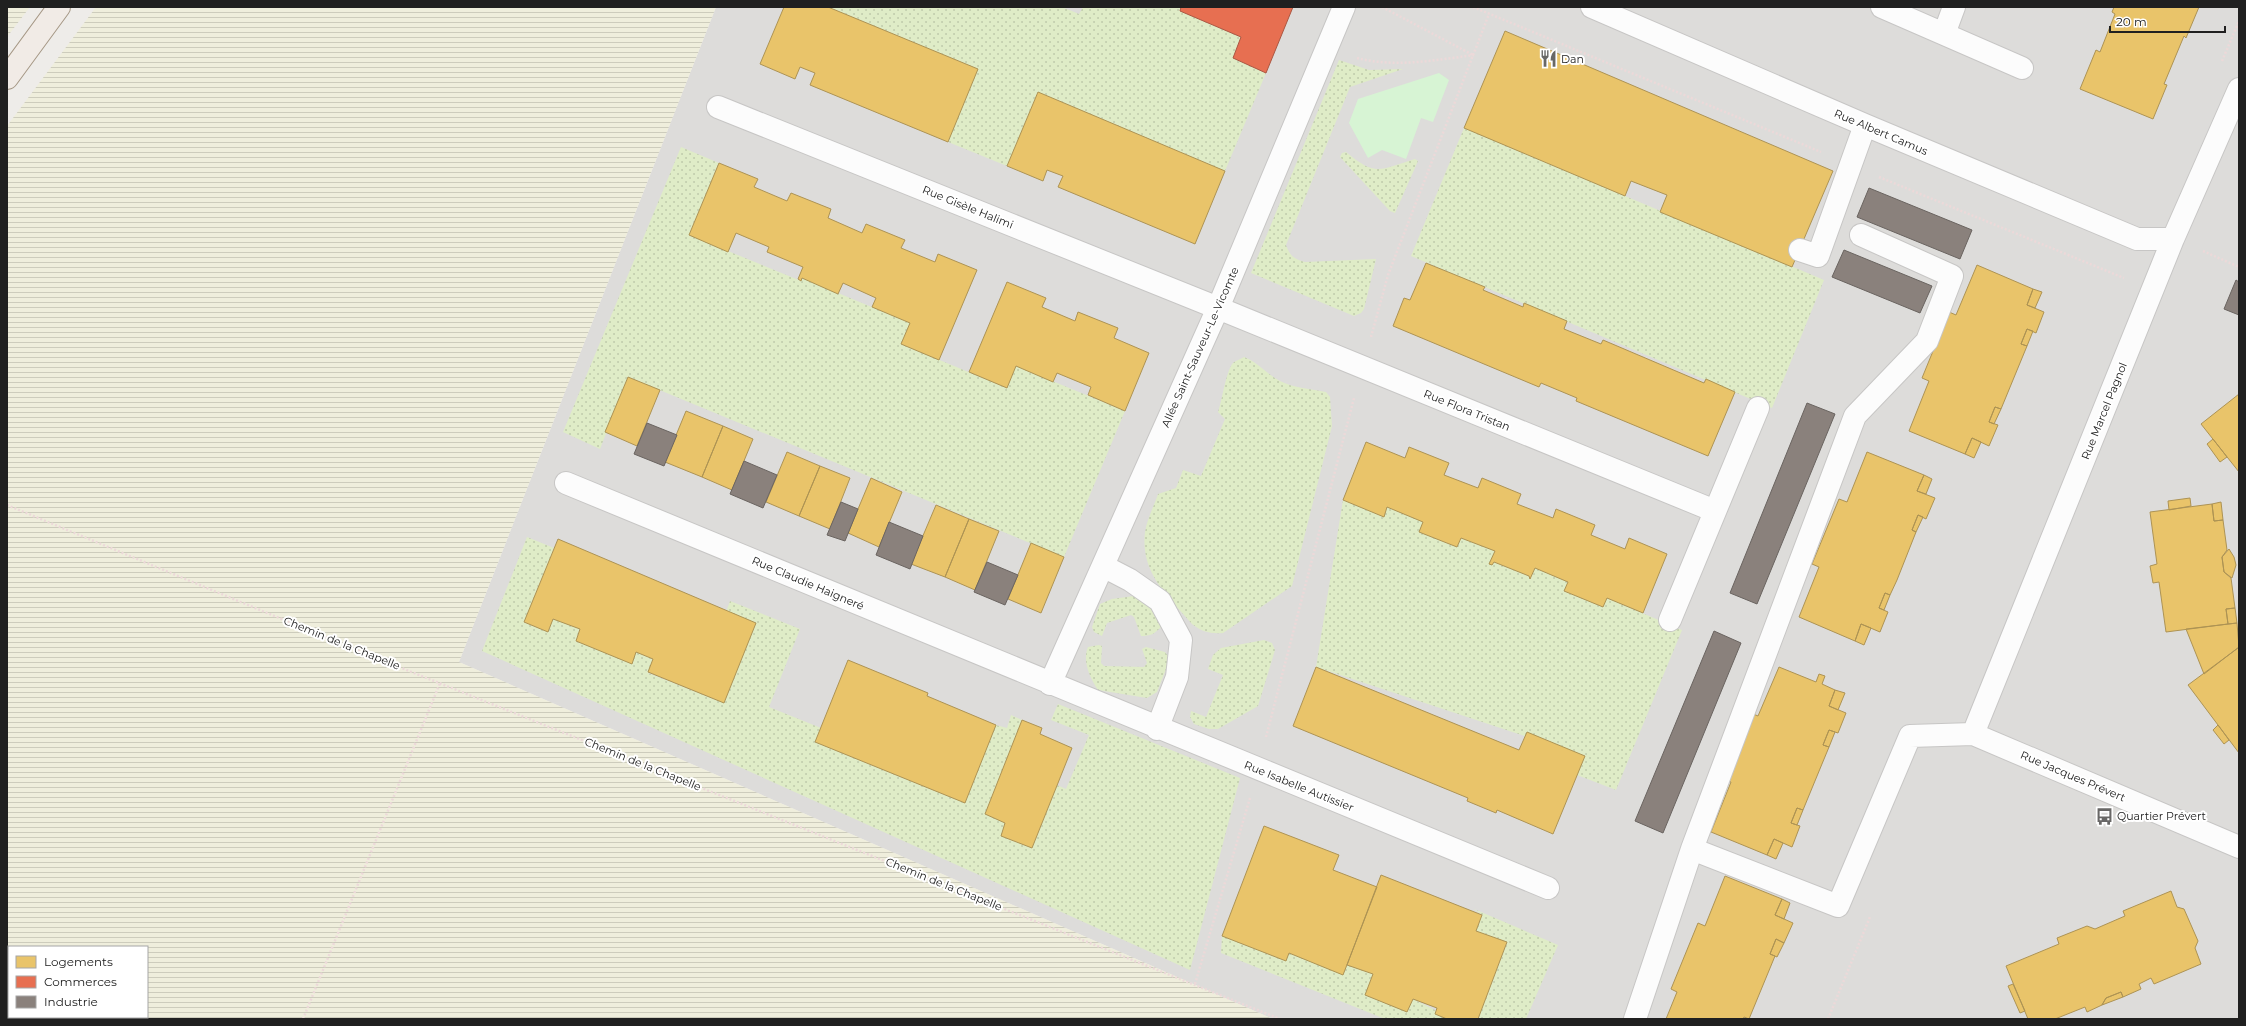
<svg xmlns="http://www.w3.org/2000/svg" width="2246" height="1026" font-family="Montserrat,sans-serif">
  <style>
    .residential { fill: #dddcda }
    .farmland { fill: url(#farmland-rules); fill-rule: evenodd }
    .grass { fill: url(#grass-dots) }
    .park { fill: #d7f4d4 }
    .homes { fill: #e9c46a; stroke: #ad9354 }
    .shops { fill: #e76f51; stroke: #ab5742 }
    .industry { fill: #8a817c; stroke: #6a6460 }
    .lines { fill: none; stroke-linecap: round; stroke-linejoin: round }
    .minor-casing { stroke: #c7c6c5; stroke-width: 24 }
    .major-casing { stroke: #a59785; stroke-width: 24 }
    .path { stroke: #ecd9d9; stroke-width: 2.5; stroke-dasharray: 2 2; stroke-linecap: butt }
    .minor { stroke: #fcfcfc; stroke-width: 22 }
    .major { stroke: #f1ebe6; stroke-width: 22 }
    .labels { text-anchor: middle; dominant-baseline: central; stroke-width: 4; stroke-linejoin: round; paint-order: stroke }
    .poi-label { font-size: 11px; fill: #202020; stroke: #fff; text-anchor: start }
    .street-label { font-size: 11px; fill: #202020; stroke: #fff }
  </style>
  <defs>
    <pattern id="farmland-rules" width="6" height="5" patternUnits="userSpaceOnUse"><rect width="6" height="5" fill="#efeedc"/><path d="M0 2.5h6" fill="none" stroke="#cdccbc"/></pattern>
    <pattern id="grass-dots" width="8" height="8" patternUnits="userSpaceOnUse"><rect width="8" height="8" fill="#dfecc7"/><path d="M2 2h.1M6 6h.1" fill="none" stroke="#bfcaab" stroke-width="1.8" stroke-linecap="round"/></pattern>
  </defs>
  <rect width="100%" height="100%" fill="#eeece9"/>
  <!-- residential -->
  <path class="residential" d="M 716,7 L 2239,7 L 2239,1019 L 1273,1019 L 459,662 Z"/>
  <!-- farmland -->
  <path class="farmland" d="M 7,7 L 30,7 L 7,37 Z
    M 96,7 L 716,7 L 459,662 L 1273,1019 L 7,1019 L 7,126 ZM 9,947 L 147,947 L 147,1017 L 9,1017 Z"/>
  <!-- grass -->
  <path class="grass" d="M 828,7 L 1062,7 L 1079,14 L 1083,7 L 1181,7 L 1180,11 L 1241,37 L 1233,58 L 1266,73 L 1225,171 L 1038,92 L 1007,166 L 948,142 L 978,69 Z
    M 1339,60 L 1369,70 L 1403,69 L 1350,87 L 1286,245 C 1290,256 1294,259 1305,262 L 1376,259 L 1364,309 L 1361,313 L 1354,316 L 1251,273 Z
    M 1464,128 L 1824,280 L 1772,408 L 1411,256 Z
    M 681,147 L 719,163 L 689,235 L 801,281 L 802,278 L 910,323 L 901,344 L 1007,388 L 1016,366 L 1125,411 L 1064,557 L 628,377 L 600,449 L 563,432 Z
    M 1346,152 C 1376,177 1379,170 1415,159 L 1418,161 L 1395,213 L 1390,211 L 1340,157 L 1342,153 Z
    M 1244,357 C 1256,361 1267,374 1280,381 C 1293,388 1312,389 1326,392 L 1330,397 L 1332,426 L 1292,586 L 1223,633 C 1211,634 1202,632 1192,624 C 1168,596 1140,573 1145,532 C 1147,519 1154,506 1158,494 L 1176,488 L 1183,470 L 1201,476 L 1225,419 L 1218,412 C 1222,401 1226,371 1233,363 C 1235,361 1241,359 1244,357 Z
    M 1343,500 L 1384,517 L 1387,507 L 1423,522 L 1419,532 L 1457,547 L 1461,538 L 1495,551 L 1490,563 L 1494,562 L 1529,576 L 1530,579 L 1535,568 L 1568,582 L 1564,591 L 1603,607 L 1607,598 L 1682,630 L 1616,790 L 1577,775 L 1585,756 L 1316,667 Z
    M 527,537 L 554,548 L 524,622 L 548,632 L 553,619 L 580,629 L 576,641 L 631,663 L 636,652 L 653,659 L 648,673 L 724,703 L 756,623 L 726,612 L 730,601 L 800,629 L 769,707 L 821,728 L 815,742 L 965,803 L 996,725 L 1007,728 L 1011,715 L 1022,720 L 985,814 L 1005,823 L 1001,836 L 1032,848 L 1057,785 L 1066,789 L 1089,735 L 1051,720 L 1058,704 L 1240,778 L 1190,970 L 482,651 Z
    M 1134,596 C 1147,599 1161,613 1161,627 C 1154,634 1151,636 1141,636 L 1134,617 L 1131,615 L 1107,623 L 1102,636 L 1094,632 L 1092,627 L 1100,604 L 1112,599 Z
    M 1264,640 L 1272,643 L 1275,650 L 1258,706 L 1218,729 L 1209,729 L 1194,724 L 1190,717 L 1191,711 L 1206,717 L 1223,675 L 1208,669 L 1213,655 L 1221,648 Z
    M 1099,645 L 1102,646 L 1101,663 L 1104,666 L 1144,667 L 1147,663 L 1142,649 L 1146,647 L 1165,652 L 1169,657 L 1168,664 L 1157,692 L 1147,698 L 1098,690 C 1090,678 1082,661 1088,647 Z
    M 1474,909 L 1558,945 L 1526,1019 L 1478,1019 L 1507,943 L 1476,931 L 1482,915 Z
    M 1222,936 L 1286,961 L 1289,953 L 1343,974 L 1347,965 L 1373,974 L 1366,995 L 1407,1012 L 1413,999 L 1453,1019 L 1385,1019 L 1221,953 Z"/>
  <!-- park -->
  <path class="park" d="M 1439,73 L 1449,80 L 1433,122 L 1421,118 L 1406,159 L 1382,150 L 1368,158 L 1349,123 L 1358,99 Z"/>
  <!-- homes -->
  <path class="homes" d="M 784,7 L 828,7 L 978,69 L 948,142 L 810,85 L 815,73 L 800,67 L 795,79 L 760,64 Z
    M 2114,7 L 2199,7 L 2186,38 L 2184,36 L 2164,84 L 2167,85 L 2153,119 L 2080,89 L 2096,50 L 2100,52 L 2115,14 L 2112,12 Z
    M 1505,31 L 1833,171 L 1792,267 L 1660,212 L 1667,195 L 1631,181 L 1625,196 L 1464,128 Z
    M 1038,92 L 1225,171 L 1195,244 L 1058,187 L 1063,176 L 1047,170 L 1043,181 L 1007,166 Z
    M 719,163 L 758,179 L 754,187 L 787,201 L 791,193 L 831,209 L 828,218 L 862,233 L 866,224 L 905,240 L 901,248 L 935,262 L 938,254 L 977,270 L 939,360 L 901,344 L 910,323 L 872,307 L 876,298 L 843,283 L 838,294 L 802,278 L 801,281 L 798,279 L 803,267 L 767,252 L 769,247 L 736,233 L 728,252 L 689,235 Z
    M 1426,263 L 1485,287 L 1483,290 L 1523,307 L 1524,303 L 1567,321 L 1564,329 L 1601,344 L 1603,340 L 1704,383 L 1706,379 L 1735,392 L 1708,456 L 1576,401 L 1577,398 L 1541,383 L 1539,387 L 1393,326 L 1404,298 L 1410,300 Z
    M 1977,265 L 2033,289 L 2027,305 L 2044,312 L 2036,333 L 2027,329 L 2021,344 L 2027,346 L 2001,409 L 1995,407 L 1989,422 L 1998,425 L 1989,446 L 1972,438 L 1965,454 L 1909,431 L 1929,381 L 1922,378 L 1949,312 L 1956,315 Z
    M 1007,282 L 1046,298 L 1042,307 L 1075,321 L 1078,312 L 1118,328 L 1114,338 L 1149,353 L 1125,411 L 1088,395 L 1091,387 L 1057,373 L 1053,382 L 1016,366 L 1007,388 L 969,372 Z
    M 2033,289 L 2042,292 L 2035,308 L 2027,305 Z
    M 2027,329 L 2033,331 L 2027,346 L 2021,344 Z
    M 628,377 L 660,390 L 637,446 L 605,432 Z
    M 2239,394 L 2239,472 L 2201,424 Z
    M 1995,407 L 2001,409 L 1994,424 L 1989,422 Z
    M 686,411 L 723,426 L 702,477 L 665,462 Z
    M 723,426 L 753,439 L 732,490 L 702,477 Z
    M 1972,438 L 1981,442 L 1974,458 L 1965,454 Z
    M 2213,439 L 2227,457 L 2220,462 L 2207,444 Z
    M 1366,442 L 1405,458 L 1409,447 L 1449,463 L 1444,475 L 1478,488 L 1482,478 L 1521,494 L 1517,504 L 1553,518 L 1556,509 L 1595,525 L 1591,535 L 1625,549 L 1629,538 L 1667,554 L 1643,613 L 1607,598 L 1603,607 L 1564,591 L 1568,582 L 1535,568 L 1530,579 L 1529,576 L 1494,562 L 1492,565 L 1489,564 L 1495,551 L 1461,538 L 1457,547 L 1419,532 L 1423,522 L 1387,507 L 1384,517 L 1343,500 Z
    M 787,452 L 820,466 L 799,516 L 766,502 Z
    M 1867,452 L 1924,475 L 1917,491 L 1935,498 L 1926,519 L 1918,515 L 1912,530 L 1916,532 L 1897,580 L 1890,595 L 1885,593 L 1879,608 L 1888,612 L 1880,632 L 1861,624 L 1855,641 L 1799,617 L 1819,567 L 1812,564 L 1839,499 L 1847,502 Z
    M 820,466 L 850,478 L 830,529 L 799,516 Z
    M 1924,475 L 1932,479 L 1926,494 L 1917,491 Z
    M 871,478 L 902,492 L 879,547 L 848,533 Z
    M 2190,498 L 2191,506 L 2169,510 L 2168,501 Z
    M 2221,502 L 2223,520 L 2214,521 L 2212,504 Z
    M 2212,504 L 2214,521 L 2223,520 L 2227,550 L 2222,557 L 2224,572 L 2231,578 L 2235,608 L 2226,609 L 2228,624 L 2166,632 L 2159,582 L 2153,583 L 2150,566 L 2157,564 L 2150,512 Z
    M 936,505 L 969,519 L 945,577 L 911,564 Z
    M 1918,515 L 1923,517 L 1916,532 L 1912,530 Z
    M 969,519 L 999,531 L 975,590 L 945,577 Z
    M 558,539 L 756,623 L 724,703 L 648,672 L 653,659 L 636,652 L 632,664 L 576,641 L 580,629 L 553,619 L 548,632 L 524,622 Z
    M 1031,543 L 1064,557 L 1041,613 L 1008,599 Z
    M 2229,549 L 2234,557 L 2236,565 L 2232,578 L 2224,572 L 2222,557 Z
    M 1885,593 L 1890,595 L 1884,610 L 1879,608 Z
    M 2235,608 L 2237,623 L 2228,624 L 2226,609 Z
    M 2237,623 L 2239,647 L 2204,674 L 2186,629 Z
    M 1861,624 L 1871,628 L 1864,645 L 1855,641 Z
    M 2238,648 L 2239,649 L 2239,753 L 2188,685 Z
    M 848,660 L 928,693 L 927,696 L 996,725 L 965,803 L 815,742 Z
    M 1316,667 L 1519,750 L 1527,732 L 1585,756 L 1553,834 L 1497,810 L 1496,813 L 1467,801 L 1468,798 L 1293,726 Z
    M 1779,667 L 1816,682 L 1819,674 L 1825,676 L 1822,684 L 1835,690 L 1829,706 L 1846,713 L 1838,733 L 1829,730 L 1823,745 L 1829,747 L 1810,793 L 1803,810 L 1797,808 L 1791,823 L 1800,826 L 1792,847 L 1774,839 L 1767,855 L 1711,832 L 1731,782 L 1724,779 L 1751,713 L 1758,716 Z
    M 1835,690 L 1845,693 L 1838,710 L 1829,706 Z
    M 1022,720 L 1042,728 L 1040,734 L 1072,748 L 1032,848 L 1001,836 L 1005,823 L 985,814 Z
    M 2218,725 L 2229,740 L 2224,744 L 2213,730 Z
    M 1829,730 L 1835,732 L 1829,747 L 1823,745 Z
    M 1797,808 L 1803,810 L 1797,825 L 1791,823 Z
    M 1264,826 L 1339,855 L 1333,870 L 1377,887 L 1343,975 L 1289,953 L 1286,961 L 1222,936 Z
    M 1774,839 L 1783,843 L 1776,859 L 1767,855 Z
    M 1381,875 L 1482,915 L 1476,931 L 1507,942 L 1478,1019 L 1447,1019 L 1435,1014 L 1437,1008 L 1413,999 L 1407,1012 L 1365,995 L 1373,974 L 1347,965 Z
    M 1725,876 L 1782,899 L 1775,915 L 1793,923 L 1784,943 L 1776,939 L 1770,954 L 1775,956 L 1749,1019 L 1744,1017 L 1743,1019 L 1666,1019 L 1677,992 L 1671,989 L 1698,923 L 1705,926 Z
    M 2171,891 L 2177,907 L 2184,909 L 2198,941 L 2195,948 L 2201,964 L 2154,984 L 2151,978 L 2139,984 L 2141,989 L 2123,997 L 2121,992 L 2106,998 L 2102,1005 L 2087,1012 L 2085,1007 L 2055,1019 L 2028,1019 L 2006,966 L 2059,944 L 2057,938 L 2087,926 L 2095,929 L 2125,916 L 2123,911 Z
    M 1782,899 L 1790,903 L 1784,919 L 1775,915 Z
    M 1776,939 L 1784,943 L 1777,957 L 1770,954 Z
    M 2013,984 L 2025,1011 L 2020,1013 L 2008,986 Z
    M 2121,992 L 2123,997 L 2102,1005 L 2106,998 Z"/>
  <!-- shops -->
  <path class="shops" d="M 1181,7 L 1293,7 L 1266,73 L 1233,58 L 1241,37 L 1180,11 Z"/>
  <!-- industry -->
  <path class="industry" d="M 1869,188 L 1972,230 L 1960,259 L 1857,217 Z
    M 1844,250 L 1932,286 L 1920,313 L 1832,277 Z
    M 2236,280 L 2239,282 L 2239,315 L 2224,309 Z
    M 1807,403 L 1835,414 L 1757,604 L 1730,593 Z
    M 647,423 L 677,435 L 664,466 L 634,454 Z
    M 744,461 L 777,475 L 763,508 L 730,494 Z
    M 841,502 L 858,509 L 845,541 L 827,535 Z
    M 889,522 L 923,536 L 910,569 L 876,555 Z
    M 987,562 L 1018,575 L 1005,605 L 974,592 Z
    M 1714,631 L 1741,643 L 1663,833 L 1635,821 Z"/>
  <g class="lines">
    <defs>
      <path id="minor" d="M 1592,7 L 1865,125 L 2137,239 L 2173,239
        M 1882,7 L 2022,68
        M 1944,34 L 1954,7
        M 718,107 L 1218,308 L 1715,511
        M 1800,250 L 1818,256 L 1865,125
        M 566,483 L 1548,888
        M 1103,566 L 1130,580 L 1160,601 L 1181,640 L 1177,677 L 1157,729
        M 1670,620 L 1758,408
        M 1050,684 L 1218,308 L 1344,7
        M 1973,734 L 2173,239 L 2239,89
        M 1692,849 L 1838,906 L 1910,736 L 1973,734 L 2239,847
        M 1635,1019 L 1692,849 L 1855,416 L 1927,341 L 1952,276 L 1861,235"/>
      <path id="major" d="M 7,78 L 59,7"/>
    </defs>
    <!-- minor casing -->
    <use href="#minor" class="minor-casing"/>
    <!-- major casing -->
    <use href="#major" class="major-casing"/>
    <!-- path -->
    <path class="path" d="M 1382,7 L 1473,55
      M 1473,7 L 1821,152
      M 1357,58 C 1395,68 1436,60 1474,55
      M 2222,61 L 2239,21
      M 1879,177 L 2124,278
      M 2203,251 L 2239,267
      M 1371,337 L 1388,275 L 1489,14
      M 7,505 L 354,649 L 1280,1019
      M 1266,737 L 1354,398
      M 1195,984 L 1250,798
      M 303,1019 L 440,683
      M 1828,1019 L 1870,917"/>
    <!-- minor -->
    <use href="#minor" class="minor"/>
    <!-- major -->
    <use href="#major" class="major"/>
  </g>
  <!-- icons -->
  <defs>
    <symbol id="restaurant-bare" viewBox="-9 -9 18 18"><path d="M-5-6h1v4h1v-4h1v4h1v-4h1v5L-1.5 .5V6h-2V.5L-5-1ZM5-6V6H3V1.5H1.5Q1.5-4 5-6Z" fill="#686766" stroke="#fff" stroke-width="2.5" paint-order="stroke"/></symbol>
    <symbol id="bus-bare" viewBox="-9 -9 18 18"><path d="M-5-6H5V4H4V6H2V4H-2V6H-4V4H-5ZM-3.5-4V0h7V-4ZM-3.5 1.2v1.5H-2V1.2ZM2 1.2v1.5H3.5V1.2Z" fill="#686766" stroke="#fff" stroke-width="2.5" paint-order="stroke"/></symbol>
  </defs>
  <g fill-rule="evenodd">
    <use href="#restaurant-bare" x="1536" y="46" width="25" height="25"/>
    <use href="#bus-bare" x="2092" y="804" width="25" height="25"/>
  </g>
  <g class="labels">
    <!-- poi labels -->
    <g class="poi-label">
      <text x="1561" y="59">Dan</text>
      <text x="2117" y="816">Quartier Prévert</text>
    </g>
    <!-- street labels -->
    <g class="street-label">
      <text transform="translate(1881 132) rotate(23)">Rue Albert Camus</text>
      <text transform="translate(968 207) rotate(22)">Rue Gisèle Halimi</text>
      <text transform="translate(1200 347) rotate(-66)">Allée Saint-Sauveur-Le-Vicomte</text>
      <text transform="translate(1467 410) rotate(22)">Rue Flora Tristan</text>
      <text transform="translate(2104 411) rotate(-68)">Rue Marcel Pagnol</text>
      <text transform="translate(808 583) rotate(23)">Rue Claudie Haigneré</text>
      <text transform="translate(342 643) rotate(22)">Chemin de la Chapelle</text>
      <text transform="translate(643 764) rotate(22)">Chemin de la Chapelle</text>
      <text transform="translate(2073 776) rotate(23)">Rue Jacques Prévert</text>
      <text transform="translate(1299 786) rotate(22)">Rue Isabelle Autissier</text>
      <text transform="translate(944 884) rotate(22)">Chemin de la Chapelle</text>
    </g>
  </g>
  <!-- border -->
  <rect width="2246" height="1026" fill="none" stroke="#202020" stroke-width="16"/>
  <!-- legend -->
  <rect x="8" y="946" width="140" height="72" fill="#ffffff" stroke="#a6a6a6"/>
  <rect x="16" y="956" width="20" height="12" fill="#e9c46a" stroke="#a6a6a6"/>
  <text x="44" y="966" font-size="12" fill="#202020">Logements</text>
  <rect x="16" y="976" width="20" height="12" fill="#e76f51" stroke="#a6a6a6"/>
  <text x="44" y="986" font-size="12" fill="#202020">Commerces</text>
  <rect x="16" y="996" width="20" height="12" fill="#8a817c" stroke="#a6a6a6"/>
  <text x="44" y="1006" font-size="12" fill="#202020">Industrie</text>
  <!-- scale -->
  <path d="M2110 26v6h115v-6" fill="none" stroke="#202020" stroke-width="2"/>
  <text x="2116" y="26" font-size="12" fill="#202020" stroke="#ffffff" stroke-width="3" paint-order="stroke">20 m</text>
</svg>
